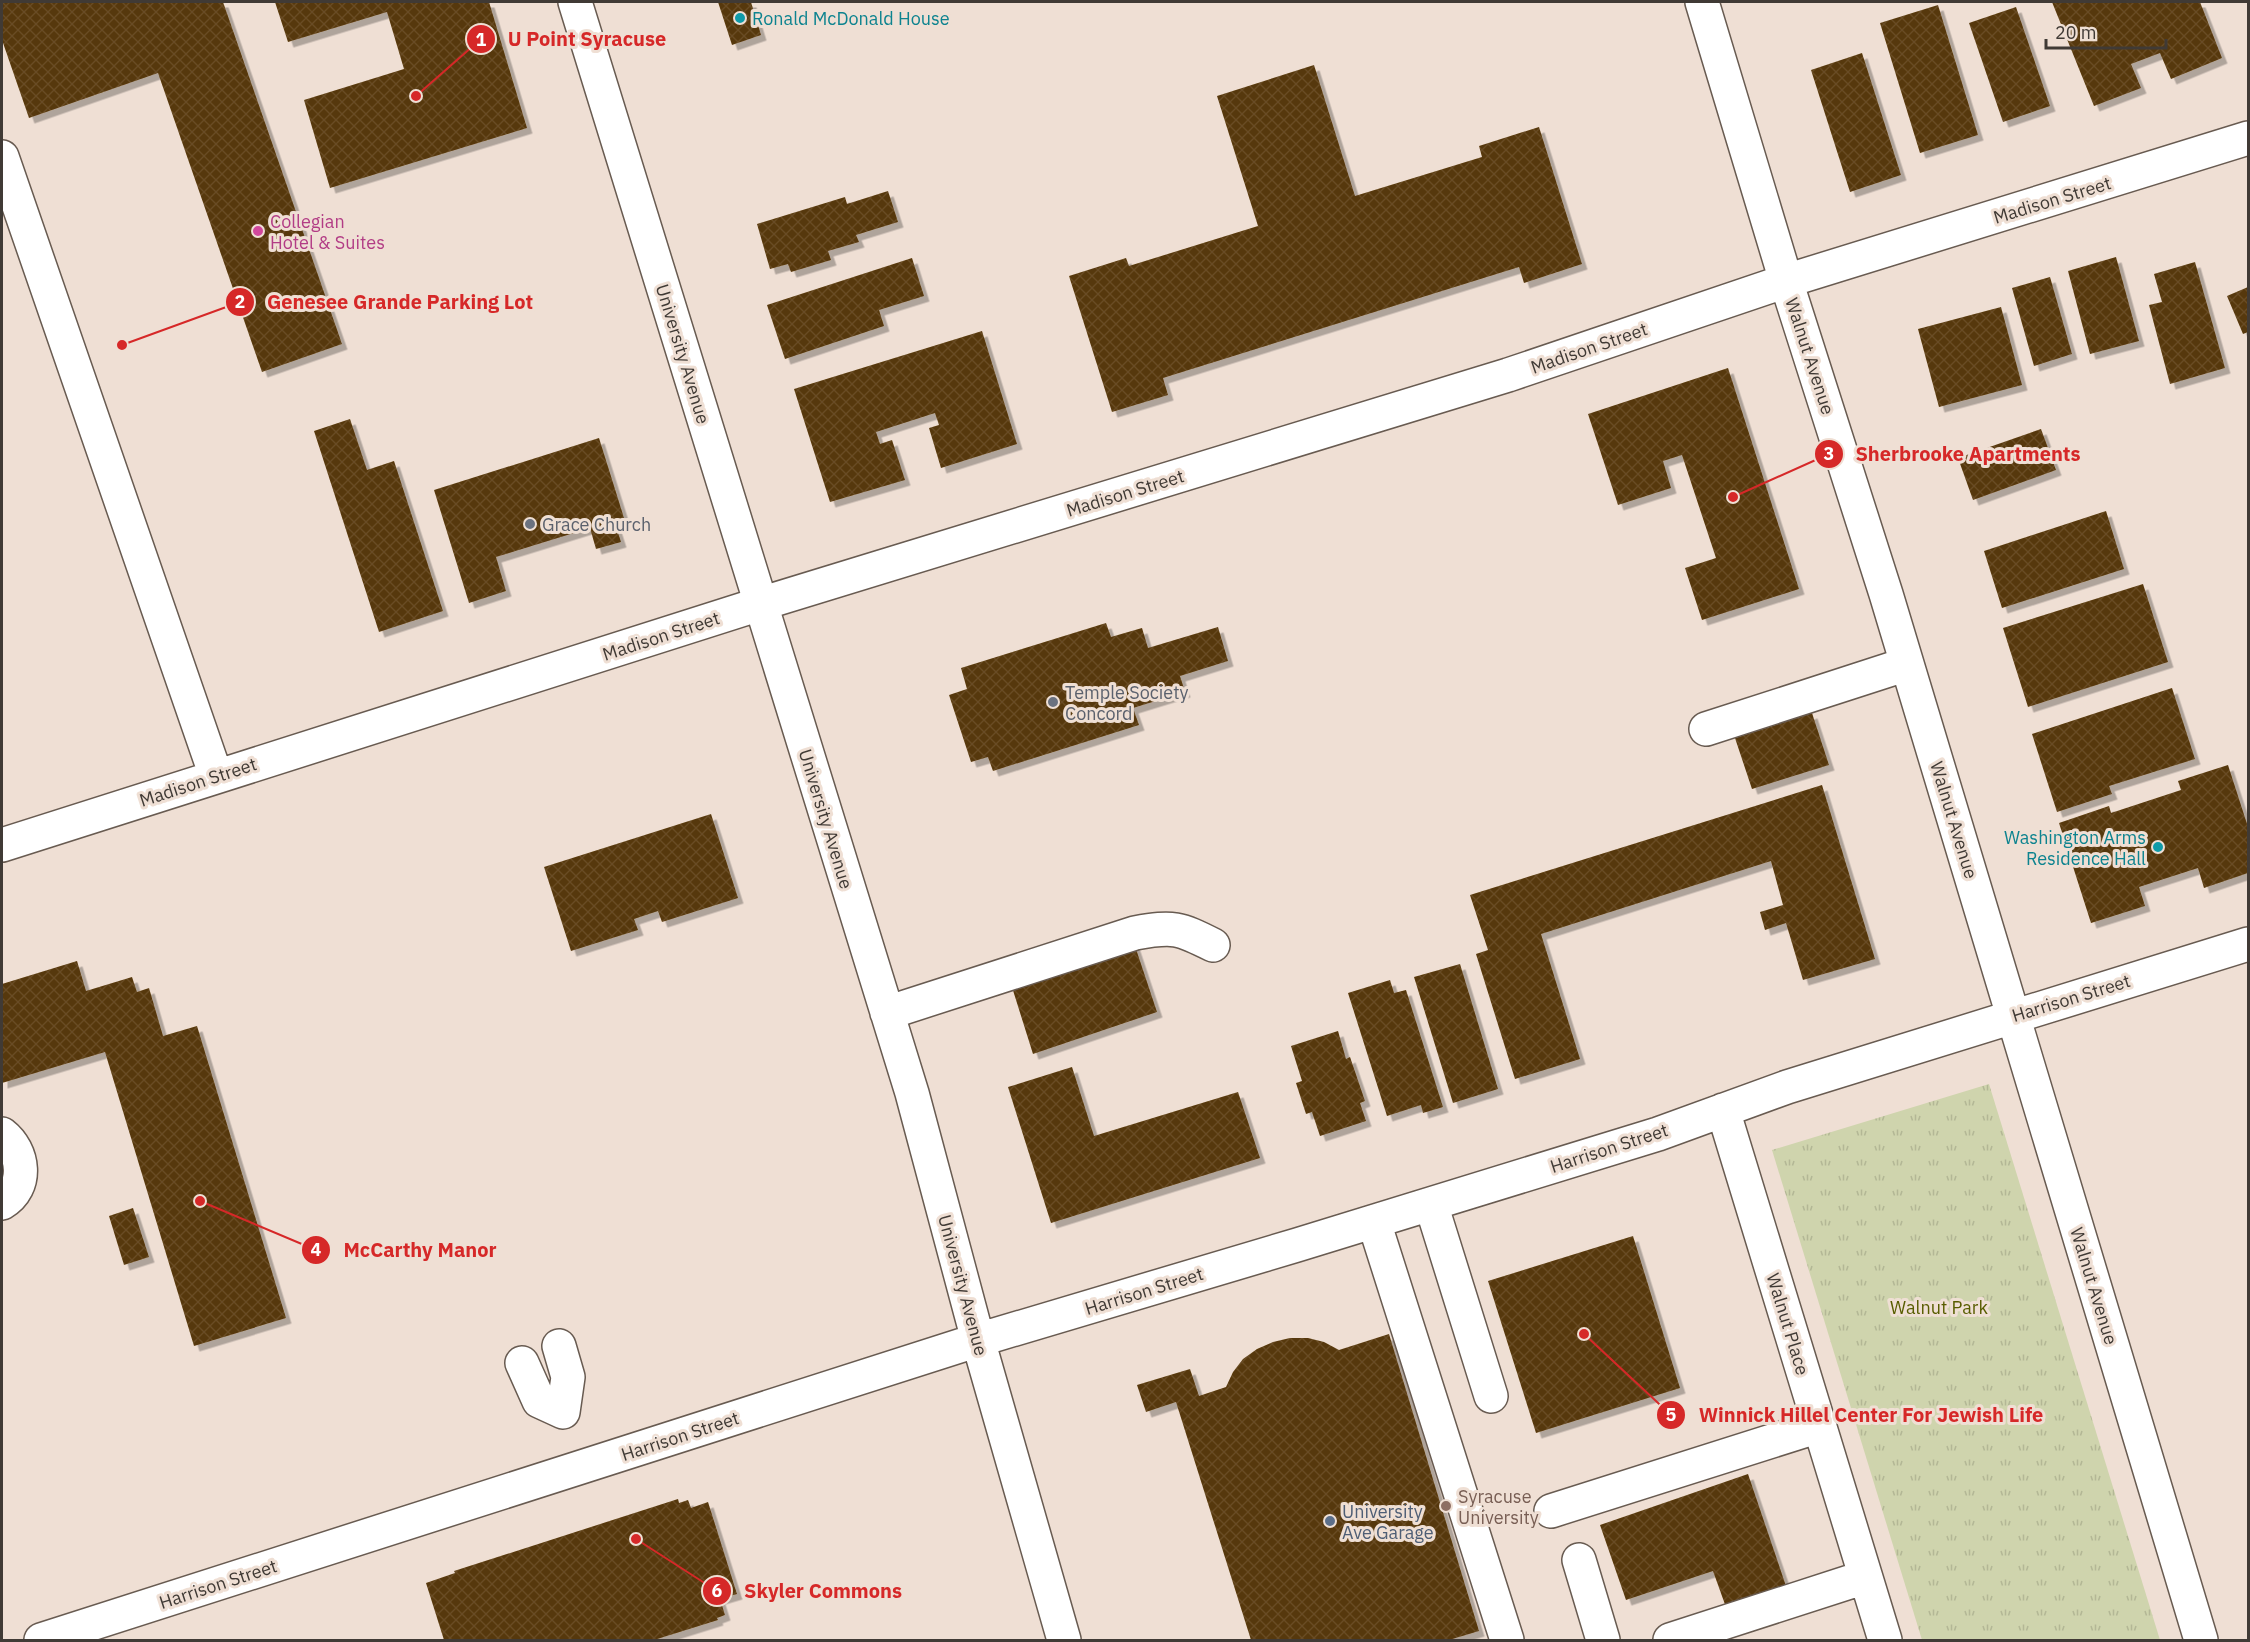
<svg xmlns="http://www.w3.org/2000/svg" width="2250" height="1642" font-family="'IBM Plex Sans',sans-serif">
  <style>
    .park { fill: url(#park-tufts) }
    .building { fill: url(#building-cross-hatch); filter: url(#shadow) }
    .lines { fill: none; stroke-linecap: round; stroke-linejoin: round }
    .minor-casing { stroke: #685b51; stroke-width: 36 }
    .minor { stroke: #fff; stroke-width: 33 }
    .culture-dot { fill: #0f9aa8; stroke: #efdfd4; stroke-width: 2 }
    .hotel-dot { fill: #d1479c; stroke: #efdfd4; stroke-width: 2 }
    .worship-dot { fill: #6b7280; stroke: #efdfd4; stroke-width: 2 }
    .education-dot { fill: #8d6e63; stroke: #efdfd4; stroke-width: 2 }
    .service-dot { fill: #5c6f8a; stroke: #efdfd4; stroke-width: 2 }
    .labels { text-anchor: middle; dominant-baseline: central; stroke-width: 6; stroke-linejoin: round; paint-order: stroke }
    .culture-label { font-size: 18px; fill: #0d838f; stroke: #efdfd4; text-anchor: start }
    .street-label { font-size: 18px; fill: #403a35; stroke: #efdfd4 }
    .hotel-label { font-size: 18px; fill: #b23c85; stroke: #efdfd4; text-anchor: start }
    .worship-label { font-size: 18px; fill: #5b616d; stroke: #efdfd4; text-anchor: start }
    .park-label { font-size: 18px; fill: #585d00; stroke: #efdfd4 }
    .education-label { font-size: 18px; fill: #785e54; stroke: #efdfd4; text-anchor: start }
    .service-label { font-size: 18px; fill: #4e5e75; stroke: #efdfd4; text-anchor: start }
    .leader { fill: none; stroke: #d62828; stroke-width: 2 }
    .callout-dot { fill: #d62828; stroke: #efdfd4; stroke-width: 2 }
    .mark-label { font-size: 18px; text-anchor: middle; font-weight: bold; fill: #fff }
    .callout-label { font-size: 20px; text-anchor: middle; font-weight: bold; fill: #d62828; stroke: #efdfd4; stroke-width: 6; stroke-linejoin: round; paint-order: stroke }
  </style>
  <defs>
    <pattern id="park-tufts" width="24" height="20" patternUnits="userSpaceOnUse" patternTransform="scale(1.5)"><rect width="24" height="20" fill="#cfd4ad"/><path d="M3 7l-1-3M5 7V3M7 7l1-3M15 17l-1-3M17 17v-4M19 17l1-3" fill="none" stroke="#b3b795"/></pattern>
    <pattern id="building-cross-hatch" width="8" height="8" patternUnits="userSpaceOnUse" patternTransform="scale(1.5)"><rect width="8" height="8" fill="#573709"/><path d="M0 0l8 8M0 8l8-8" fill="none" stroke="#684c25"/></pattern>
    <filter id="shadow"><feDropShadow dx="5.5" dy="5.5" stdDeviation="0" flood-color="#0004"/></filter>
  </defs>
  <rect width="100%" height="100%" fill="#efdfd4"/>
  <!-- park -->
  <path class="park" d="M 1989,1084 L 2160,1640 L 1922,1640 L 1772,1150 Z"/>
  <!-- building -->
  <path class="building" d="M 2,2 L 223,2 L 342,344 L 262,372 L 158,73 L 29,118 L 2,40 Z
    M 275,2 L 489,2 L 527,128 L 330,188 L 304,100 L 404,69 L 387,12 L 288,42 Z
    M 718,2 L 751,2 L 761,35 L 732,45 Z
    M 2052,2 L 2200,2 L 2222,58 L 2171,79 L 2160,53 L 2131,64 L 2141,88 L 2094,106 Z
    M 1938,5 L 1978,135 L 1920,153 L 1880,23 Z
    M 2016,7 L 2050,106 L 2003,122 L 1969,23 Z
    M 1862,53 L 1901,175 L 1850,192 L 1811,70 Z
    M 1314,65 L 1355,196 L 1482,157 L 1479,146 L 1539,127 L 1582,264 L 1524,283 L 1519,267 L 1163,378 L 1168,395 L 1112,412 L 1069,276 L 1126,258 L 1129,266 L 1258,226 L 1217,96 Z
    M 888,191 L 898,222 L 856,235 L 859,242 L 828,251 L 831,260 L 791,272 L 788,264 L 770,269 L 757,224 L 845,197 L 847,204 Z
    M 2116,257 L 2139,341 L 2090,354 L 2068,271 Z
    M 912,258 L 924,296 L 879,310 L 884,326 L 785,359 L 767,305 Z
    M 2195,262 L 2225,368 L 2170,384 L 2149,305 L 2162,302 L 2154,274 Z
    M 2050,277 L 2072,354 L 2034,366 L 2012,288 Z
    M 2248,287 L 2248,332 L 2243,334 L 2227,296 Z
    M 2001,307 L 2022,385 L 1939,407 L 1918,329 Z
    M 982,331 L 1017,444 L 941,468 L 929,428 L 939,425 L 935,413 L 876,432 L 880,444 L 892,440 L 905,480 L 830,502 L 794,389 Z
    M 1728,368 L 1799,589 L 1702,620 L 1685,568 L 1716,558 L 1682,455 L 1663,461 L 1671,488 L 1618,505 L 1588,414 Z
    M 350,419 L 367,470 L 394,461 L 443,611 L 379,632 L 314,431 Z
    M 2041,429 L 2056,470 L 1973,500 L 1958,458 Z
    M 599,438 L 624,518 L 614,520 L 621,542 L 596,549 L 590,528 L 496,557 L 506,591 L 469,603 L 434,490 Z
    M 2106,511 L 2124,569 L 2002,608 L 1984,551 Z
    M 2143,584 L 2168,662 L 2028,707 L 2003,628 Z
    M 1106,623 L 1111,637 L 1142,628 L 1148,648 L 1218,627 L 1228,661 L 1180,676 L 1185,692 L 1133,708 L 1139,725 L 993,771 L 988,757 L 971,762 L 949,695 L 967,689 L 961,668 Z
    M 2172,688 L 2195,759 L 2109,786 L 2112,794 L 2057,812 L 2032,734 Z
    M 1812,713 L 1829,765 L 1752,789 L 1735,738 Z
    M 2228,765 L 2248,827 L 2248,873 L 2204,888 L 2198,868 L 2139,887 L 2145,906 L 2091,923 L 2059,823 L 2109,806 L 2111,813 L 2181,790 L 2178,781 Z
    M 1822,785 L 1875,959 L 1803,980 L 1786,923 L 1765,930 L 1760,912 L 1783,905 L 1771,861 L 1541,934 L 1580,1059 L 1515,1079 L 1476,954 L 1488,950 L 1470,895 Z
    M 711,814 L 738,898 L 662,922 L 658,911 L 634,919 L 638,930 L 571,951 L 544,867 Z
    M 1134,943 L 1157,1012 L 1033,1054 L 1011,984 Z
    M 77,961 L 86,991 L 132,977 L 137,992 L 149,988 L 163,1036 L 197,1026 L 286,1318 L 194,1346 L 105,1052 L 2,1083 L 2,984 Z
    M 1460,964 L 1498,1089 L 1453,1103 L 1414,977 Z
    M 1390,980 L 1394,993 L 1406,990 L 1443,1107 L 1423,1113 L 1421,1105 L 1387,1116 L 1348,993 Z
    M 1338,1031 L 1346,1059 L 1350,1057 L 1365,1101 L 1360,1103 L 1366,1121 L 1320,1136 L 1312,1112 L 1306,1114 L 1296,1083 L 1302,1081 L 1291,1046 Z
    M 1072,1067 L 1094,1136 L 1238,1092 L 1260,1158 L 1051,1223 L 1008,1087 Z
    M 133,1208 L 149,1257 L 124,1265 L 109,1216 Z
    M 1633,1236 L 1680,1388 L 1536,1433 L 1488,1281 Z
    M 1389,1334 L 1479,1631 L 1449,1640 L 1251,1640 L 1176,1402 L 1146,1412 L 1137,1385 L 1190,1369 L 1199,1396 L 1226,1387 L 1233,1372 L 1243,1359 L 1257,1349 L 1273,1342 L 1290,1338 L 1308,1338 L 1324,1342 L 1339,1350 Z
    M 1748,1474 L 1787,1589 L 1727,1610 L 1713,1571 L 1626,1600 L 1600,1525 Z
    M 678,1499 L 679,1503 L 688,1500 L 691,1508 L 708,1502 L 737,1594 L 720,1599 L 725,1615 L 717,1618 L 718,1620 L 654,1640 L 444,1640 L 426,1583 L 455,1573 L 454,1571 Z"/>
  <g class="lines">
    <defs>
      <path id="minor" d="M 575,2 L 912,1093 L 978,1340 L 1064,1640
        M 1702,2 L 1786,281 L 1886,594 L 2201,1640
        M 2,157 L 216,776
        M 1706,729 L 1907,664
        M 2,845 L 760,604 L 1508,375 L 1786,281 L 2248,138
        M 887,1013 L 1135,933 C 1174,926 1179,928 1213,945
        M 1723,1110 L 1885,1640
        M 2,1134 C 24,1151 29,1187 2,1203
        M 1431,1204 L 1491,1396
        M 1374,1222 L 1507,1640
        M 522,1363 L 539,1401 L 563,1412 L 568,1377 L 559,1346
        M 1551,1511 L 1819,1426
        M 1579,1560 L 1603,1640
        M 41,1640 L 978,1340 L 1297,1245 L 1658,1134 L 1787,1087 L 2248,944
        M 1670,1640 L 1865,1577"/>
    </defs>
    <!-- minor casing -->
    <use href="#minor" class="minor-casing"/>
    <!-- minor -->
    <use href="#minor" class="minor"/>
  </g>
  <!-- markers -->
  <g class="culture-dot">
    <circle cx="740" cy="18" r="6"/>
    <circle cx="2158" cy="847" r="6"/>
  </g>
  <circle class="hotel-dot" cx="258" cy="231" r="6"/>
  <g class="worship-dot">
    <circle cx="530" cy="524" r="6"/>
    <circle cx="1053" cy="702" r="6"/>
  </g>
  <circle class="education-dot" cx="1446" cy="1506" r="6"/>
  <circle class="service-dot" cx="1330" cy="1521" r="6"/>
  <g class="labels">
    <!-- culture labels -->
    <g class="culture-label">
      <text x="752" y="18">Ronald McDonald House</text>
      <text x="2146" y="837" text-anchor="end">Washington Arms<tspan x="2146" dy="21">Residence Hall</tspan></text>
    </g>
    <!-- street labels -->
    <g class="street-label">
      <text transform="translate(2052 200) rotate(-17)">Madison Street</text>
      <text transform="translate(1589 348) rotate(-19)">Madison Street</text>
      <text transform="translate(683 354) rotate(73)">University Avenue</text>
      <text transform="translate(1810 356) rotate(72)">Walnut Avenue</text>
      <text transform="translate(1125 493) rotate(-17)">Madison Street</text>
      <text transform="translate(661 636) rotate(-18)">Madison Street</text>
      <text transform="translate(198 782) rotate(-18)">Madison Street</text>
      <text transform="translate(826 819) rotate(73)">University Avenue</text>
      <text transform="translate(1954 820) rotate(73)">Walnut Avenue</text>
      <text transform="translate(2071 998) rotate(-17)">Harrison Street</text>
      <text transform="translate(1609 1148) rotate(-18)">Harrison Street</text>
      <text transform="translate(963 1285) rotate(75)">University Avenue</text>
      <text transform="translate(2094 1286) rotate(73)">Walnut Avenue</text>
      <text transform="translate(1144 1291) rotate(-17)">Harrison Street</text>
      <text transform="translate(1788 1324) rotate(73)">Walnut Place</text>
      <text transform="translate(680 1436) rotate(-18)">Harrison Street</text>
      <text transform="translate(218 1584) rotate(-18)">Harrison Street</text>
    </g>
    <!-- hotel labels -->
    <g class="hotel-label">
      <text x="270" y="221">Collegian<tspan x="270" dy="21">Hotel &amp; Suites</tspan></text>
    </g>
    <!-- worship labels -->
    <g class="worship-label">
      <text x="542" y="524">Grace Church</text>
      <text x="1065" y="692">Temple Society<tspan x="1065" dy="21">Concord</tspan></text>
    </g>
    <!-- park labels -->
    <g class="park-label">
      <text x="1939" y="1307">Walnut Park</text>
    </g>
    <!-- education labels -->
    <g class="education-label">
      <text x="1458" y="1496">Syracuse<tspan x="1458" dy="21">University</tspan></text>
    </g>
    <!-- service labels -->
    <g class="service-label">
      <text x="1342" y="1511">University<tspan x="1342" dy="21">Ave Garage</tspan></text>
    </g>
  </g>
  <!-- callouts -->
  <path class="leader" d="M416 96L481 39M122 345L240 302M1733 497L1829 454M200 1201L316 1250M1584 1334L1671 1415M636 1539L717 1591"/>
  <g class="callout-dot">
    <circle cx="416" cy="96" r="6"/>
    <circle cx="122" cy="345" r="6"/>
    <circle cx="1733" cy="497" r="6"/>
    <circle cx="200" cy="1201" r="6"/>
    <circle cx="1584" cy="1334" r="6"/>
    <circle cx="636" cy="1539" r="6"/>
    <circle cx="481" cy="39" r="15"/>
    <circle cx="240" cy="302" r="15"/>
    <circle cx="1829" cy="454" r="15"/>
    <circle cx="316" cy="1250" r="15"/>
    <circle cx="1671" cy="1415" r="15"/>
    <circle cx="717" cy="1591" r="15"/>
  </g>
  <g class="mark-label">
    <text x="481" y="46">1</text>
    <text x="240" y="308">2</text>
    <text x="1829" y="460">3</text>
    <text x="316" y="1256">4</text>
    <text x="1671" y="1421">5</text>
    <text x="717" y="1597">6</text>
  </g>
  <g class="callout-label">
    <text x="587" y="46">U Point Syracuse</text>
    <text x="400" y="309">Genesee Grande Parking Lot</text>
    <text x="1968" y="461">Sherbrooke Apartments</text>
    <text x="420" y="1257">McCarthy Manor</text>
    <text x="1871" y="1422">Winnick Hillel Center For Jewish Life</text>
    <text x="823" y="1598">Skyler Commons</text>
  </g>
  <!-- border -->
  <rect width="2250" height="1642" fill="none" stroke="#403a35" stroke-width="6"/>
  <!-- scale -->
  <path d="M2046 39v9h120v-9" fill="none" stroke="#403a35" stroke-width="3"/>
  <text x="2055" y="39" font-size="18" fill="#403a35" stroke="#efdfd4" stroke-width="4.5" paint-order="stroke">20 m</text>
</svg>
